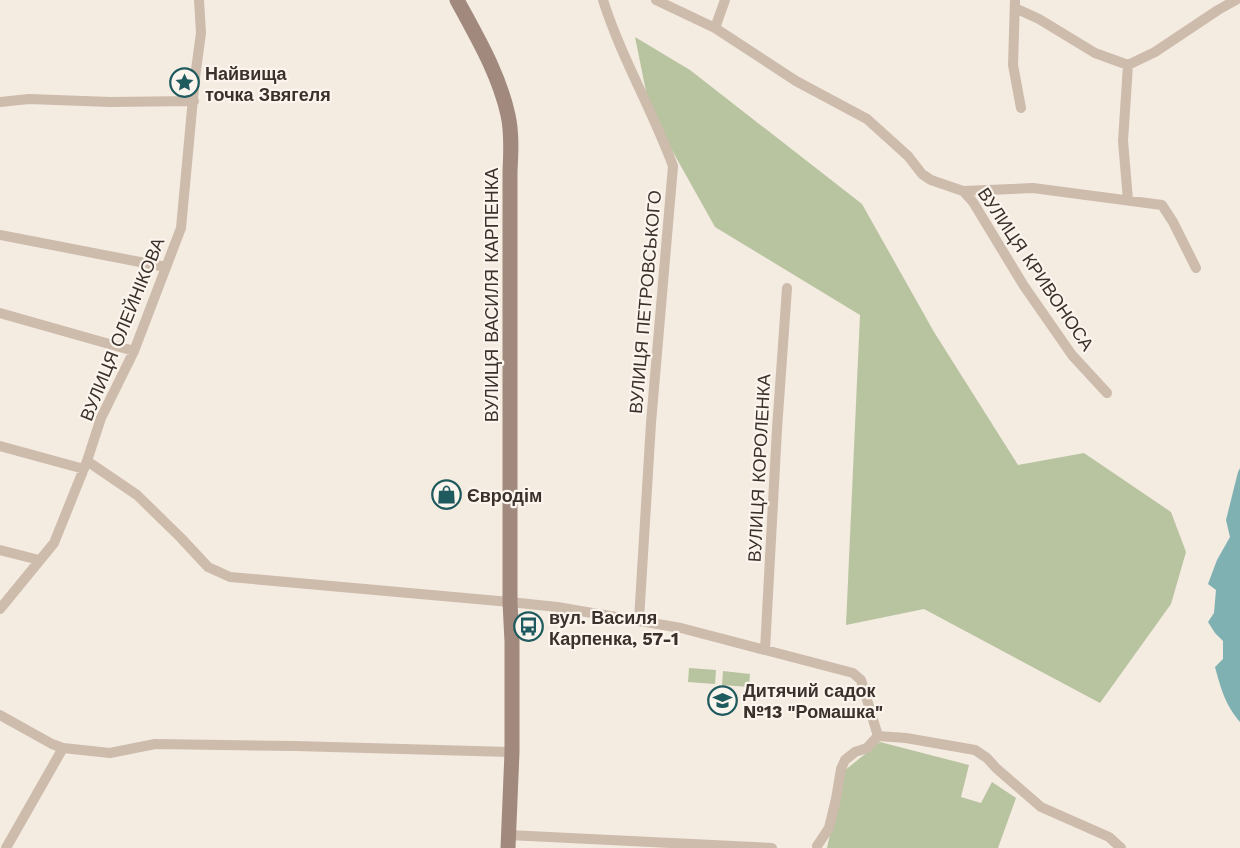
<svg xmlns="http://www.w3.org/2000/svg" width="1240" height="848" font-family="'Work Sans',sans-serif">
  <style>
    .green { fill: #b8c4a0 }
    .water { fill: #7fb0b2 }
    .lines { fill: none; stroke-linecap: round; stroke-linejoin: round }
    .street { stroke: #cdbbac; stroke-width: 10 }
    .secondary { stroke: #a18a7d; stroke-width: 15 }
    .labels { text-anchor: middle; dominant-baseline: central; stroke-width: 4.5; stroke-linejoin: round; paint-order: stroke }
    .poi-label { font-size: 18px; font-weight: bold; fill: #3b302b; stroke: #fbf5ee; text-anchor: start }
    .street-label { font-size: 18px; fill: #3b302b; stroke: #fbf5ee }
  </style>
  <rect width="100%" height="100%" fill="#f4ebe1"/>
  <!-- green -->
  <path class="green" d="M 635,37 L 690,70 L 862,204 L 934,332 L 1018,465 L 1084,453 L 1171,512 L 1186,552 L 1171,604 L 1100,703 L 924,609 L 846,625 L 860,315 L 715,227 L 650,111 Z
    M 689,668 L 716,670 L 715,684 L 688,682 Z
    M 723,671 L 750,674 L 749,687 L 722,685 Z
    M 880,742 L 969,765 L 961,797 L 981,803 L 992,782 L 1016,798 L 998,848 L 827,848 L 844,771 Z"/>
  <!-- water -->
  <path class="water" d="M 1240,468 L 1240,722 C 1225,704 1221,689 1215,667 L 1223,659 L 1223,641 L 1215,633 L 1208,622 L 1214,613 L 1216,590 L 1208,584 L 1217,560 L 1230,537 L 1226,520 L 1238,472 Z"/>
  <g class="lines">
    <!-- street -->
    <path class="street" d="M 603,0 C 621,57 652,109 673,166 L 651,423 L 639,620
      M 656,0 L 715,28 L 796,81 L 867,119 L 908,156 L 922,174 L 931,180 L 963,191 L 1033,188 L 1162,205 L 1173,222 L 1196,268
      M 1015,0 L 1013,65 L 1021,108
      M 1015,8 L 1039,19 L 1095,53 L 1128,65 L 1155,52 L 1218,10 L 1236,0
      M 715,28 L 725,0
      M 0,102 L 29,99 L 111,102 L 194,101
      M 963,191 L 973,202 L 1024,286 L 1072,355 L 1107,393
      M 1128,200 L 1123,141 L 1128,65
      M 0,235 L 166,267
      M 0,313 L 134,351
      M 0,446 L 84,469
      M 87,461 L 137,495 L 181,538 L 208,567 L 230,577 L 510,602 L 557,607 L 681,628 L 853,673 L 861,680 L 878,736 L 906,738 L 975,750 L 987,758 L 996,768 L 1041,807 L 1109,837 L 1121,848
      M 0,550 L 39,560
      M 0,609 L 54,543 L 87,461 L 101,418 L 134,351 L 181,228 L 195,77 L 201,33 L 199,0
      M 765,650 L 777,429 L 787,288
      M 0,715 L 52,744 L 63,748 L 110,753 L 155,744 L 295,746 L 512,752
      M 508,835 L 772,848
      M 817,846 L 829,828 L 836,799 L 841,769 L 845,760 L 855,752 L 867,748 L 878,736
      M 6,848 L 63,748"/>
    <!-- secondary -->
    <path class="secondary" d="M 457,0 C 477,37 499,74 508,115 C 512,133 511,153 510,171 L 510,602 L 512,642 L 512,752 L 508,848"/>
  </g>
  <!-- icons -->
  <defs>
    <symbol id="sight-ring" viewBox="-11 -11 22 22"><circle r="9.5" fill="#fbf5ee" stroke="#1f5a5e" stroke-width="1.5"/><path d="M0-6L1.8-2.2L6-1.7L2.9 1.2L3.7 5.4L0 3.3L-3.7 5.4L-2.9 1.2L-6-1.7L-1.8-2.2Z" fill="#1f5a5e"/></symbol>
    <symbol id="shop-ring" viewBox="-11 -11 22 22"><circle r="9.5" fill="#fbf5ee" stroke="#1f5a5e" stroke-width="1.5"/><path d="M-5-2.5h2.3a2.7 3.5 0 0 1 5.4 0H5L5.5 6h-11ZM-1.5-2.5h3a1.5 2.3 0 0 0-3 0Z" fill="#1f5a5e"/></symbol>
    <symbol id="bus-ring" viewBox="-11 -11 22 22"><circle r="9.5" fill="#fbf5ee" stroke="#1f5a5e" stroke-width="1.5"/><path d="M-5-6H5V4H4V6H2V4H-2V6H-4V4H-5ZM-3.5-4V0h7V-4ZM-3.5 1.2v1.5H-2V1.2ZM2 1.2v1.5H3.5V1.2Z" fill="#1f5a5e"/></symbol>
    <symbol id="school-ring" viewBox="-11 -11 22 22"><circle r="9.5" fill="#fbf5ee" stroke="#1f5a5e" stroke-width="1.5"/><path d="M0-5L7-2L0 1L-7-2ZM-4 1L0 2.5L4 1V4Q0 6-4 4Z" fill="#1f5a5e"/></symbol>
  </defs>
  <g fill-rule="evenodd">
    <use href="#sight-ring" x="168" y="66" width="33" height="33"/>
    <use href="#shop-ring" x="430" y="478" width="33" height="33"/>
    <use href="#bus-ring" x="512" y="610" width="33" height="33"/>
    <use href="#school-ring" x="706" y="684" width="33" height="33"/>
  </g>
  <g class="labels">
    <!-- poi labels -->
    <g class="poi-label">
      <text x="205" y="73">Найвища<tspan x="205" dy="21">точка Звягеля</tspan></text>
      <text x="467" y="495">Євродім</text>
      <text x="549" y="617">вул. Василя<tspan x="549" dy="21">Карпенка, 57-1</tspan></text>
      <text x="743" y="690">Дитячий садок<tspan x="743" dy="21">№13 "Ромашка"</tspan></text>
    </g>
    <!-- street labels -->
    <g class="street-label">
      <text transform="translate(1036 269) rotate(56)">ВУЛИЦЯ КРИВОНОСА</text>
      <text transform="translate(491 295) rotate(-90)">ВУЛИЦЯ ВАСИЛЯ КАРПЕНКА</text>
      <text transform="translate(645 302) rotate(-85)">ВУЛИЦЯ ПЕТРОВСЬКОГО</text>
      <text transform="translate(122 329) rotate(-68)">ВУЛИЦЯ ОЛЕЙНІКОВА</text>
      <text transform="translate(759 468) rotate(-87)">ВУЛИЦЯ КОРОЛЕНКА</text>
    </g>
  </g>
</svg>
